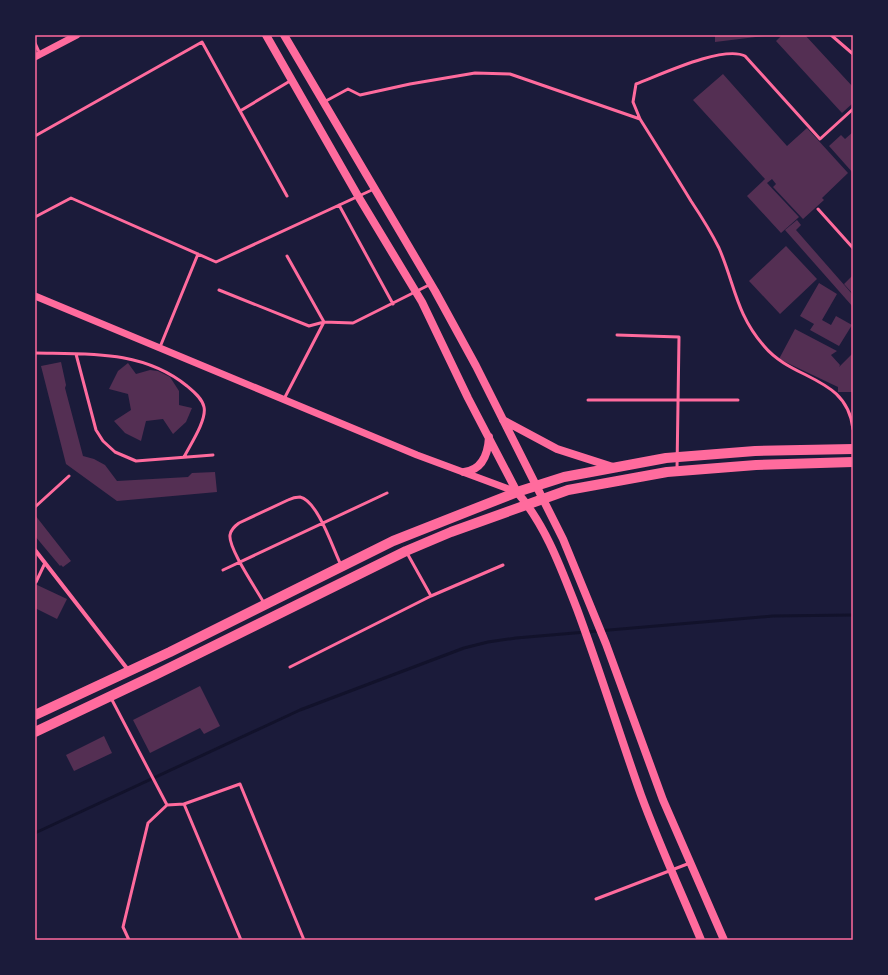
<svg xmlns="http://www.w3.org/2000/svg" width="888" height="975" font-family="'Libre Baskerville',serif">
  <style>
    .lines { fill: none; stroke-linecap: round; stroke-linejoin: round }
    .stream { stroke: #12122b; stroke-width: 3 }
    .building { fill: #542f53 }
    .service { stroke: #ff6b9d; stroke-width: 3 }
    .minor { stroke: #ff6b9d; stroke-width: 4 }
    .tertiary { stroke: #ff6b9d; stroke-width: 7 }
    .secondary { stroke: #ff6b9d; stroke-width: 8 }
    .primary { stroke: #ff6b9d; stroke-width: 10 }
    .neatline { fill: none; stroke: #ff6b9d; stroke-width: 1.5 }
  </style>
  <rect width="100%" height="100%" fill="#1b1b3a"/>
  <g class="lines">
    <!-- stream -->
    <path class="stream" d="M 35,833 L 300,710 L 464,648 L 488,642 L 516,638 L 773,616 L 853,615"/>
  </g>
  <!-- building -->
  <path class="building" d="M 715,35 L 764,35 L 765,36 L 715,42 Z
    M 782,35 L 805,35 L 853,87 L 853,103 L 842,113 L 776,41 Z
    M 723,74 L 787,146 L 807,128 L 848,173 L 822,198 L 824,200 L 803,219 L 773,187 L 776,184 L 772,179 L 767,183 L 799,217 L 781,233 L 747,196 L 765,179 L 693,100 Z
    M 853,132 L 853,173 L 829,146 L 841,135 L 845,139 Z
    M 797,220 L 801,225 L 796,230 L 853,295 L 853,307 L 785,230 Z
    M 786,246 L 817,279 L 780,314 L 749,281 Z
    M 853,275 L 853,294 L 844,284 Z
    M 819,283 L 837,294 L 822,320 L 831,325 L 836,316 L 852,325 L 839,346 L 810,330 L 814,324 L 800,316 Z
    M 795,329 L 837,351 L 831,355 L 840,365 L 839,367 L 853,353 L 853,392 L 838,392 L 838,387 L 779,359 Z
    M 61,362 L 66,385 L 65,388 L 83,456 L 94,459 L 105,465 L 117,481 L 188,477 L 192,473 L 215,472 L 217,492 L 117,501 L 66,464 L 41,366 Z
    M 128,363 L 136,374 L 150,370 L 158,371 L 170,377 L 179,391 L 179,405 L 192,408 L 186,422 L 173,434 L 163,419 L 146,421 L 141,441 L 125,433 L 114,421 L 131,410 L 128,394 L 109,389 L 118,371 Z
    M 35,515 L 71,561 L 63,567 L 61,565 L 60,566 L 35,536 Z
    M 35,584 L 67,599 L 57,619 L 35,608 Z
    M 200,686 L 220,726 L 204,734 L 200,728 L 150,753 L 133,720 Z
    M 104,736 L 112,753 L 74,771 L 66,755 Z"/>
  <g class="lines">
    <!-- service -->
    <path class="service" d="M 831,35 L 853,54
      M 35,43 L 40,54
      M 324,102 L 348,89 L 360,95 L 410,84 L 475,73 L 510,74 L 640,119
      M 853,109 L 820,139 L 745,56 C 723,45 660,75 636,84 L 633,102 L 640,119 C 657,146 674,173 691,201 C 701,216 711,232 719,248 C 735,285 736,314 764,346 C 793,381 847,376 853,429
      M 240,111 L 290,81
      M 35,136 L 202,42 L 287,196
      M 339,205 L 393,304
      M 818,209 L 853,248
      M 35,217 L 71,198 L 216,262 L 374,189
      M 287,256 L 324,322 L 353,323 L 431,284
      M 219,290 L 309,326 L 324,322
      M 617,335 L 679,337 L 677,469
      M 160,347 L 198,254
      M 35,353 C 88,354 143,350 187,386 C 193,391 202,398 204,407 C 207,420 190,445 184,457
      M 76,354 L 96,430 L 103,441 L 115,452 L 136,461 L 213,455
      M 284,399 L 324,322
      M 588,400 L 738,400
      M 35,507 L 69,476
      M 407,553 L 431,596
      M 223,570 L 387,493
      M 36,582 L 45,563
      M 264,603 C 257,590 228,548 230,535 C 231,529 235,526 239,523 L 288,500 C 292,498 296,497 300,497 C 318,501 333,549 341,565
      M 290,667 L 431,596 L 503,565
      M 111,698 L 167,805 L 184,804 L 240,784 L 304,940
      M 184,804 L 241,940
      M 596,899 L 690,863
      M 129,940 L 123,927 L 148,823 L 167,805"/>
    <!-- minor -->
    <path class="minor" d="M 35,550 L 129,671"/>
    <!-- tertiary -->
    <path class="tertiary" d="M 35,57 L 77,35
      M 35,296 L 417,455 L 517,492"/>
    <!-- secondary -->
    <path class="secondary" d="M 266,35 L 358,196 L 422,302 L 468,398 L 517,492 C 546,526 561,568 577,609 C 600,671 619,733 641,795 C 659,844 681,892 701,940
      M 284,35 L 435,291 L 476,366 L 563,539 L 606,644 L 663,800 L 724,940
      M 503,420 L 557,449 L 613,467
      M 464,472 C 482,470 488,454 489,437"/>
    <!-- primary -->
    <path class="primary" d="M 35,715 L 170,652 L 393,541 L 517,492 L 564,477 L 666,458 L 755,451 L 853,449
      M 35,732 L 155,675 L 406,551 L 451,532 L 568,490 L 667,472 L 756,465 L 853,462"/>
  </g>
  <!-- border -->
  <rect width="888" height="975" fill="none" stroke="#1b1b3a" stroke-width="72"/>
  <rect x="36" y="36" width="816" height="903" class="neatline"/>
</svg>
